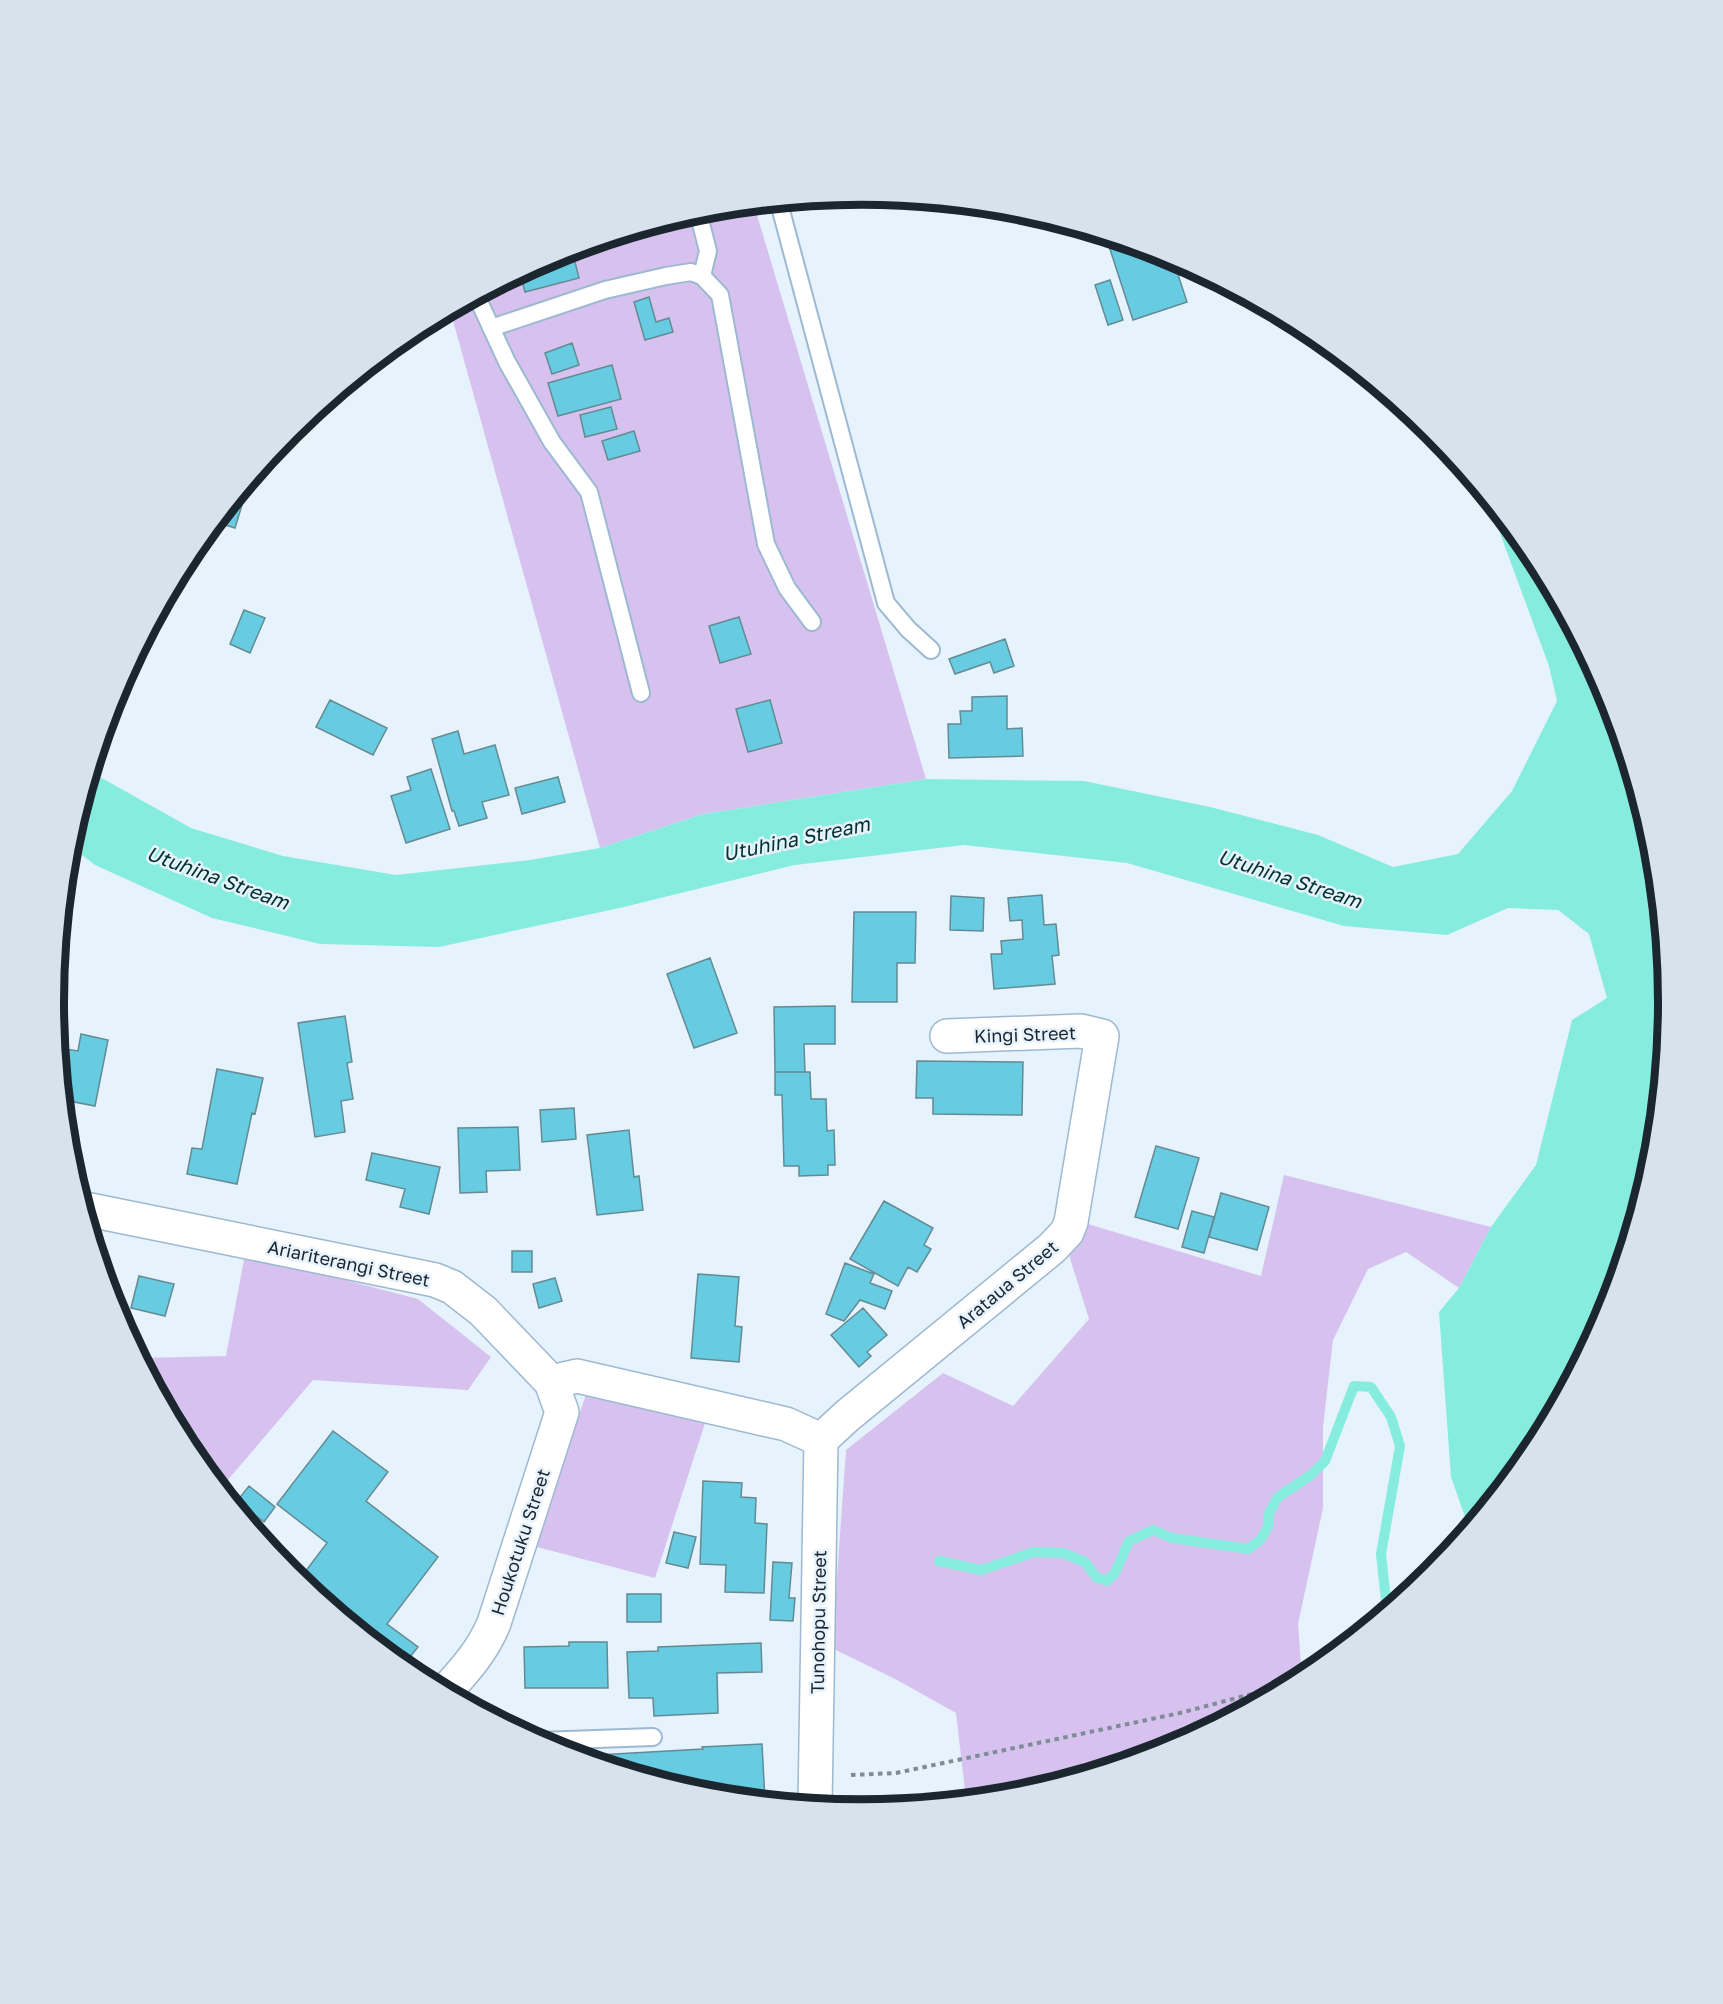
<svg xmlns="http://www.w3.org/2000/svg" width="1723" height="2004" font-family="'Golos Text',sans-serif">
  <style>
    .green { fill: #d7c2ef }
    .water { fill: #86edde }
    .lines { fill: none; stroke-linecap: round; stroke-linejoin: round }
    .stream { stroke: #86edde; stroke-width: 10 }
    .building { fill: #67cbe2; stroke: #638b94; stroke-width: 1.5 }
    .service-casing { stroke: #9db9d1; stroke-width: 20 }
    .minor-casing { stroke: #9db9d1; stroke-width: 36 }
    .path { stroke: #808c95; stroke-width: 4; stroke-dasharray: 4.5 4.5; stroke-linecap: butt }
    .service { stroke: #fff; stroke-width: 16 }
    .minor { stroke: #fff; stroke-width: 33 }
    .labels { text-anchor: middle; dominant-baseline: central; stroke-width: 5; stroke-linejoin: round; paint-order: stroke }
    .street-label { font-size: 18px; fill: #1b262f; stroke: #e6f2fc }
    .water-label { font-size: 20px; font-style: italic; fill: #00312c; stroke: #e6f2fc }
    .rim { fill: none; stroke: #1b262f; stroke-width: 8 }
  </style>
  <rect width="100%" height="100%" fill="#e6f2fc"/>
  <!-- green -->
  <path class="green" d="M 754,205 L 926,779 L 703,814 L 600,848 L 450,310 L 553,256 L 704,210 Z
    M 1284,1175 L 1491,1227 L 1459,1288 L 1406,1252 L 1368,1269 L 1333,1340 L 1323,1427 L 1323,1508 L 1298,1624 L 1302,1678 L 1170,1748 L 1019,1794 L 966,1799 L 956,1713 L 897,1680 L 832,1648 L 846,1450 L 943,1373 L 1013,1406 L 1089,1319 L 1069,1255 L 1088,1224 L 1261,1276 Z
    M 245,1254 L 418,1299 L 491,1357 L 468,1390 L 313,1380 L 221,1488 L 190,1450 L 140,1358 L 226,1356 Z
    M 586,1394 L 707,1417 L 655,1578 L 537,1547 Z"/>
  <!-- water -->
  <path class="water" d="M 1487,498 L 1533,554 L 1608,693 L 1654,845 L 1669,1002 L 1653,1160 L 1607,1311 L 1533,1451 L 1469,1528 L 1451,1477 L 1439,1312 L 1459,1288 L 1491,1227 L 1536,1165 L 1572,1020 L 1607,998 L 1589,934 L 1558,910 L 1508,908 L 1447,935 L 1344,926 L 1127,863 L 964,845 L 795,865 L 624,907 L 439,947 L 320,944 L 212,918 L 95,865 L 69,845 L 91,772 L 191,828 L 283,856 L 396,875 L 530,860 L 600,848 L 703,814 L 926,779 L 1084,781 L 1210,807 L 1318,835 L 1393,867 L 1458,854 L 1512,791 L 1557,701 L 1549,666 Z"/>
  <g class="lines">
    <!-- stream -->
    <path class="stream" d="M 939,1561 L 981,1570 L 1034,1552 L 1063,1553 L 1085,1562 L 1096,1577 L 1107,1581 L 1115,1573 L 1129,1541 L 1153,1530 L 1172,1538 L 1248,1549 L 1260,1540 L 1268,1527 L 1269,1513 L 1278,1497 L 1311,1475 L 1325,1461 L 1354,1386 L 1371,1387 L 1391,1417 L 1400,1446 L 1381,1554 L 1387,1610"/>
  </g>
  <!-- building -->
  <path class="building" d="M 1112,238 L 1172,256 L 1187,302 L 1133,320 L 1107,240 Z
    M 572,250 L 579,278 L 525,292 L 520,273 L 553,256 Z
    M 1110,280 L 1123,320 L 1108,325 L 1095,285 Z
    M 649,297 L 656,322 L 669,318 L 673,332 L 645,340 L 634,302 Z
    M 572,343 L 579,365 L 552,374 L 545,353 Z
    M 612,365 L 621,399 L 558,416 L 548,383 Z
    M 611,407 L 617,429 L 585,437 L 580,415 Z
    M 634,431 L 640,451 L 608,460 L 602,441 Z
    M 249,482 L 235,528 L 216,522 Z
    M 244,610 L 265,618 L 250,653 L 230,644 Z
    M 739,617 L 751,654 L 720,663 L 709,626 Z
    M 1005,639 L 1014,666 L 994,673 L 990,662 L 955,674 L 949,659 Z
    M 1007,696 L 1007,729 L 1022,728 L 1023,756 L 949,758 L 948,724 L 961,724 L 960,711 L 972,711 L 972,697 Z
    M 330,700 L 387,728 L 373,755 L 316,727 Z
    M 770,700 L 782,743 L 748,752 L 736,709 Z
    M 458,731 L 464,754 L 495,745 L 509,795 L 482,802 L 487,818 L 459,826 L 454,811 L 452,811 L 432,739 Z
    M 431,769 L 450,829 L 406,843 L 391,796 L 411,790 L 407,777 Z
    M 558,777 L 565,802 L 522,814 L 515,788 Z
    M 1042,895 L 1044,925 L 1056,924 L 1059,955 L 1052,956 L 1055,984 L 994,989 L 991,954 L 1002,954 L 1001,941 L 1023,939 L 1022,920 L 1010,921 L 1008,898 Z
    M 951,896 L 984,898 L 983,931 L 950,930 Z
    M 854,912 L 916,912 L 915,963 L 897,963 L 897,1002 L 852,1002 Z
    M 710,958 L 737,1033 L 694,1048 L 667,974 Z
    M 835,1006 L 835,1044 L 804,1044 L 805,1072 L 775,1072 L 774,1007 Z
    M 345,1016 L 352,1062 L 347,1063 L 353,1099 L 341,1101 L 345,1132 L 315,1137 L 298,1023 Z
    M 81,1034 L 108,1040 L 95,1106 L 64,1100 L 59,1048 L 78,1051 Z
    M 917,1061 L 1023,1062 L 1022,1115 L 933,1114 L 933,1098 L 916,1098 Z
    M 217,1069 L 263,1078 L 255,1114 L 252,1113 L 237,1184 L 187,1174 L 192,1148 L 202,1149 Z
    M 775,1072 L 810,1072 L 811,1099 L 826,1099 L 827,1131 L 834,1130 L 835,1165 L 828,1165 L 828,1175 L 799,1176 L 799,1166 L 784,1166 L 782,1095 L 775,1095 Z
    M 574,1108 L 576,1139 L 542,1142 L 540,1110 Z
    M 518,1127 L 520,1170 L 486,1171 L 487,1192 L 460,1193 L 458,1128 Z
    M 629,1130 L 634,1177 L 639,1176 L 643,1210 L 597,1215 L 587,1135 Z
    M 1156,1146 L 1199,1158 L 1178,1229 L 1135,1217 Z
    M 372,1153 L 440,1167 L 429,1214 L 400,1207 L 405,1189 L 366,1180 Z
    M 1221,1193 L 1269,1207 L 1257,1250 L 1209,1237 Z
    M 884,1201 L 933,1228 L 924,1245 L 931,1249 L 917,1272 L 908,1267 L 898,1286 L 850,1259 Z
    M 1192,1211 L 1214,1217 L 1204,1253 L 1182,1247 Z
    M 512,1251 L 532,1251 L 532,1272 L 512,1272 Z
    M 845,1263 L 874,1274 L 870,1283 L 892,1291 L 885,1309 L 860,1300 L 844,1321 L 826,1314 Z
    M 698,1274 L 739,1277 L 735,1326 L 742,1327 L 739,1362 L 691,1358 Z
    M 139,1276 L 174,1284 L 165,1316 L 131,1308 Z
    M 555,1278 L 562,1301 L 539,1308 L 533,1284 Z
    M 863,1308 L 887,1335 L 867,1352 L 871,1356 L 859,1367 L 831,1335 Z
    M 333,1431 L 388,1472 L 366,1501 L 438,1557 L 387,1624 L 418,1647 L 403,1666 L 299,1580 L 327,1543 L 277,1504 Z
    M 703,1481 L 742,1483 L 741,1497 L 756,1498 L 755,1523 L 767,1524 L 764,1593 L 725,1592 L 726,1565 L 700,1564 Z
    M 249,1486 L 275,1507 L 264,1522 L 237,1501 Z
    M 674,1532 L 696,1537 L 688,1568 L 666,1563 Z
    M 773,1562 L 792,1563 L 789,1598 L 795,1598 L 793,1621 L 770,1620 Z
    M 627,1594 L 661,1594 L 661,1622 L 627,1622 Z
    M 569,1642 L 607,1642 L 608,1688 L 525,1688 L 524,1647 L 569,1646 Z
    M 761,1643 L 762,1672 L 717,1673 L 718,1713 L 654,1716 L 653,1698 L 629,1698 L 627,1652 L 658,1651 L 658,1647 Z
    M 762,1744 L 765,1800 L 704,1794 L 579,1756 L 703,1749 L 702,1747 Z"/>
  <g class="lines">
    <defs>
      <path id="service" d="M 779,203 L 886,603 L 908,629 L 931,650
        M 698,212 L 708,251 L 702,276
        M 477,297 L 507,362 L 552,442 L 589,492 L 641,693
        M 491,328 L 605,290 L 666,276 L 691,272 L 702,276 L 720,295 L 766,544 L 787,588 L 812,622
        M 539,1741 L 653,1737"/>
      <path id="minor" d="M 85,1209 L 435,1280 L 452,1287 L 483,1311 L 551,1382 L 562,1412 L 494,1623 C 483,1650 466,1669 446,1691
        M 551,1382 L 577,1376 L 786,1424 L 821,1440
        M 821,1440 L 847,1416 L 1052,1248 L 1067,1232 L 1071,1222 L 1102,1036 L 1081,1031 L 947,1036
        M 815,1805 L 821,1440"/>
    </defs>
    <!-- service casing -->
    <use href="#service" class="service-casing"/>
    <!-- minor casing -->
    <use href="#minor" class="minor-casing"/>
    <!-- path -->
    <path class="path" d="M 851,1775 L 896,1773 L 1180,1713 L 1293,1683"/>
    <!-- service -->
    <use href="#service" class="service"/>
    <!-- minor -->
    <use href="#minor" class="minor"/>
  </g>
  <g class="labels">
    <!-- street labels -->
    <g class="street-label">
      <text transform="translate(1025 1034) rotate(-2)">Kingi Street</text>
      <text transform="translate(349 1263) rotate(12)">Ariariterangi Street</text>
      <text transform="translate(1007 1284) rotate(-40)">Arataua Street</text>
      <text transform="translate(520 1542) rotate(-72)">Houkotuku Street</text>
      <text transform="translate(818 1622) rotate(-89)">Tunohopu Street</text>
    </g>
    <!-- water labels -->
    <g class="water-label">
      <text transform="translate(796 838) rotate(-12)">Utuhina Stream</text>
      <text transform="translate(218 877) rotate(20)">Utuhina Stream</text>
      <text transform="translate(1290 878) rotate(18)">Utuhina Stream</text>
    </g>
  </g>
  <!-- crop -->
  <path d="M0 0H1723V2004H0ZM64 1002a797 797 0 1 1 1594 0a797 797 0 1 1-1594 0Z" fill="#d6e2ec" fill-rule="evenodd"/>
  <path class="rim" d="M64 1002a797 797 0 1 1 1594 0a797 797 0 1 1-1594 0Z"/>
</svg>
